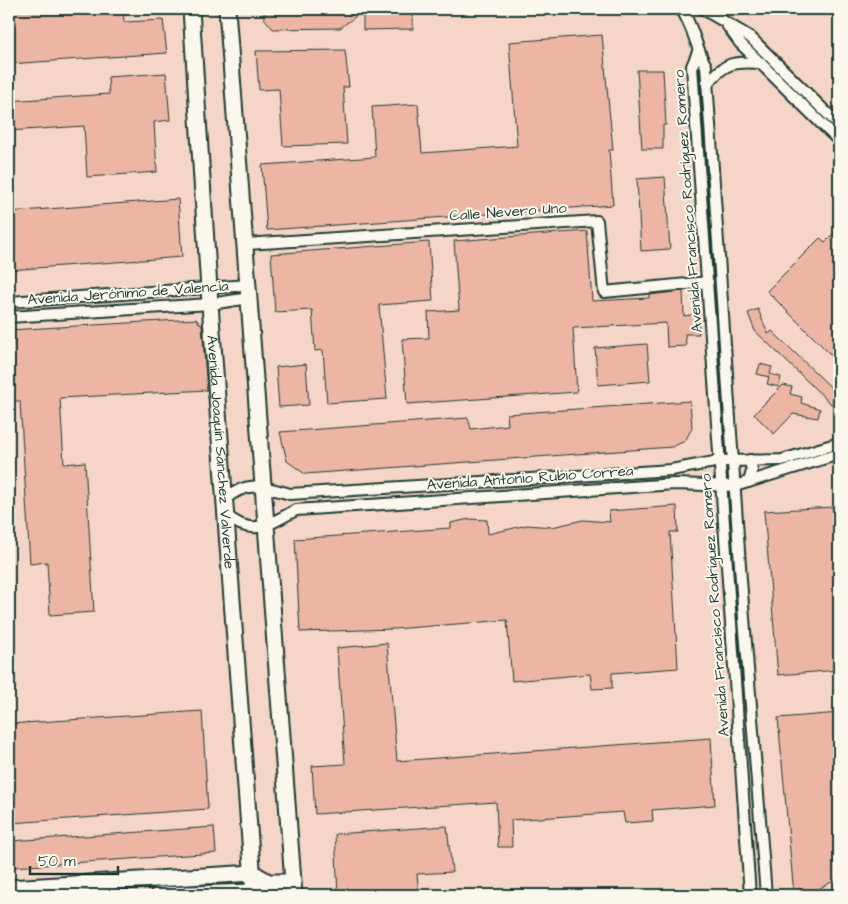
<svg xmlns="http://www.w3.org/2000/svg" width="848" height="904" font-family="'Architects Daughter',sans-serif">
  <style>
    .built { fill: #f4d5c7 }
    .building { fill: #edb5a3; stroke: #1f3d34 }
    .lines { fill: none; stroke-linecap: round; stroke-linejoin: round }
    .minor-casing { stroke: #1f3d34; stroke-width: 14 }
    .secondary-casing { stroke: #1f3d34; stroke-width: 19 }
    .minor { stroke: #fbf7ec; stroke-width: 10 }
    .secondary { stroke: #fbf7ec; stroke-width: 15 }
    .labels { text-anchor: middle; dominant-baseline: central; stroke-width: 4; stroke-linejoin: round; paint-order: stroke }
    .street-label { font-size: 15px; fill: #1f3d34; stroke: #fbf7ec }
  </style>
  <rect width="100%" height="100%" fill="#f7e3d6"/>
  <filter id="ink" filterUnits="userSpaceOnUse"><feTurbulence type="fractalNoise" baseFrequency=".02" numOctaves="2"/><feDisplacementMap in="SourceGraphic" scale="10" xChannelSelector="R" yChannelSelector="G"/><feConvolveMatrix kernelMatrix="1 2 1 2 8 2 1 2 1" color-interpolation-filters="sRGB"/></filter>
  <g filter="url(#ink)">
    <!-- built -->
    <path class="built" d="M 9,9 L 839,9 L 839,895 L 9,895 Z"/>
    <!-- building -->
    <path class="building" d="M 9,9 L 123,9 L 124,22 L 163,20 L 167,53 L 9,64 Z
      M 264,9 L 413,9 L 413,29 L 363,30 L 363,11 L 340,28 L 273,29 L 264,18 Z
      M 602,35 L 613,150 L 609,150 L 613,205 L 267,230 L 262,165 L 375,157 L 372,107 L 418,104 L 422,153 L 517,146 L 509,42 Z
      M 345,50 L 349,87 L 343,87 L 347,144 L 283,146 L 279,89 L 259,90 L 256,51 Z
      M 637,70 L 663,70 L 666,125 L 663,125 L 663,149 L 642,149 Z
      M 166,73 L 170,120 L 154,122 L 157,172 L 87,177 L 84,126 L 9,131 L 9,101 L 109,94 L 108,77 Z
      M 665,177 L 670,249 L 641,251 L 637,179 Z
      M 178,199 L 182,257 L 9,270 L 9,212 Z
      M 839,228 L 839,363 L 767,291 L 820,238 L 825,242 Z
      M 587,231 L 592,301 L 649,298 L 649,295 L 683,291 L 684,316 L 698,314 L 699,334 L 685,334 L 686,346 L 667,347 L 666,323 L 573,328 L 577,392 L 407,404 L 402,339 L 429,338 L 428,312 L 459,310 L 454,241 Z
      M 429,242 L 433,301 L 379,305 L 387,399 L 327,403 L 323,350 L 315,351 L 312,310 L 275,312 L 271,254 Z
      M 758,309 L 768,334 L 772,331 L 839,395 L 839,399 L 831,404 L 755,331 L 748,313 Z
      M 196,319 L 202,326 L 207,390 L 60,398 L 64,464 L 85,462 L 94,612 L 50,615 L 47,562 L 30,564 L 20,401 L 9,401 L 9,330 Z
      M 647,344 L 650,381 L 598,385 L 595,348 Z
      M 306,364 L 309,405 L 279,407 L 276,367 Z
      M 760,364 L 772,367 L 770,374 L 781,377 L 779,387 L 767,384 L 769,377 L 757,374 Z
      M 783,385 L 792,387 L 790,394 L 802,397 L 801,403 L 820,409 L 818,418 L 793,414 L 774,434 L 754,414 Z
      M 690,401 L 692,428 L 685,441 L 672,447 L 305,474 L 287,461 L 280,432 L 468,418 L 471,429 L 508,425 L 507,414 Z
      M 677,506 L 678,532 L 670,532 L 678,668 L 612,673 L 612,688 L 592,689 L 590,674 L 512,681 L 507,620 L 394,629 L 300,632 L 295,539 L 451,528 L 451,523 L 469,519 L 487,520 L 488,534 L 527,525 L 552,527 L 583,520 L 610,522 L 609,511 Z
      M 833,507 L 839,519 L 839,670 L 778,675 L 764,511 Z
      M 387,643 L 397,761 L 711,738 L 715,805 L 652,810 L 653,821 L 625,823 L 623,812 L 511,820 L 512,847 L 498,847 L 496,802 L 315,814 L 312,766 L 345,764 L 337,648 Z
      M 202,711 L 208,809 L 11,823 L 9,724 Z
      M 839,713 L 839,878 L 807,895 L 794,895 L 778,718 Z
      M 447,826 L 452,872 L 417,874 L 419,895 L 338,895 L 335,834 Z
      M 214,827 L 216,853 L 13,867 L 11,841 Z"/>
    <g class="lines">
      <defs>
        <path id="minor" d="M 681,9 C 693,25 696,48 706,66 L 741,580 L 766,895
          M 703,9 L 750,37 L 839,125
          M 727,25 L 740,43 L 839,141
          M 698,52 L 692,66 L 750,895
          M 707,85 C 723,63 733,61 760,63
          M 246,244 L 597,221 L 604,292 L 708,282
          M 9,302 L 249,285
          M 9,317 L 210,304 L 250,298
          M 749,482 L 752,471 L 750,460
          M 225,499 C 248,480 263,486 290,494 L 671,470 L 720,461 L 782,460 L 839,443
          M 226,515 C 253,538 269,524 296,510 L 675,484 L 735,486 L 839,454"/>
        <g id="secondary">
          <path id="s1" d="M 191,9 L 210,304 L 254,895"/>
          <path d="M 227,9 L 294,895"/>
          <path d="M 9,888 L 253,873 L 268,882 L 293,882"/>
          <path d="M 158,895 L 254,892 L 262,886"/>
        </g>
      </defs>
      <!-- minor casing -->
      <use href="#minor" class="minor-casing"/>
      <!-- secondary casing -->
      <use href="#secondary" class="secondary-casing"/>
      <!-- minor -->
      <use href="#minor" class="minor"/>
      <!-- secondary -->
      <use href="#secondary" class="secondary"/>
    </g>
  </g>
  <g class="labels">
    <!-- street labels -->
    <g class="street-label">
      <text transform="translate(688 201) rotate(-94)">Avenida Francisco Rodríguez Romero</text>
      <text transform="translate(508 212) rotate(-4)">Calle Nevero Uno</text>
      <text transform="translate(128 293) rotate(-4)">Avenida Jerónimo de Valencia</text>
      <text stroke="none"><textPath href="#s1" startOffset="444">Avenida Joaquín Sánchez Valverde</textPath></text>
      <text transform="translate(530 478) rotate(-4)">Avenida Antonio Rubio Correa</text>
      <text transform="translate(715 605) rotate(-94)">Avenida Francisco Rodríguez Romero</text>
    </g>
  </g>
  <!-- margin -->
  <rect width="848" height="904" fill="none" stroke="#fbf7ec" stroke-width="30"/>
  <rect x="15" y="15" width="818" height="874" fill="none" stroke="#1f3d34" stroke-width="2" filter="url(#ink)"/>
  <!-- scale -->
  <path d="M30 866v8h88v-8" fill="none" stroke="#1f3d34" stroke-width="2.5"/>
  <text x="38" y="866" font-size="15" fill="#1f3d34" stroke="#fbf7ec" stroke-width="4" paint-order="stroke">50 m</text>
</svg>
